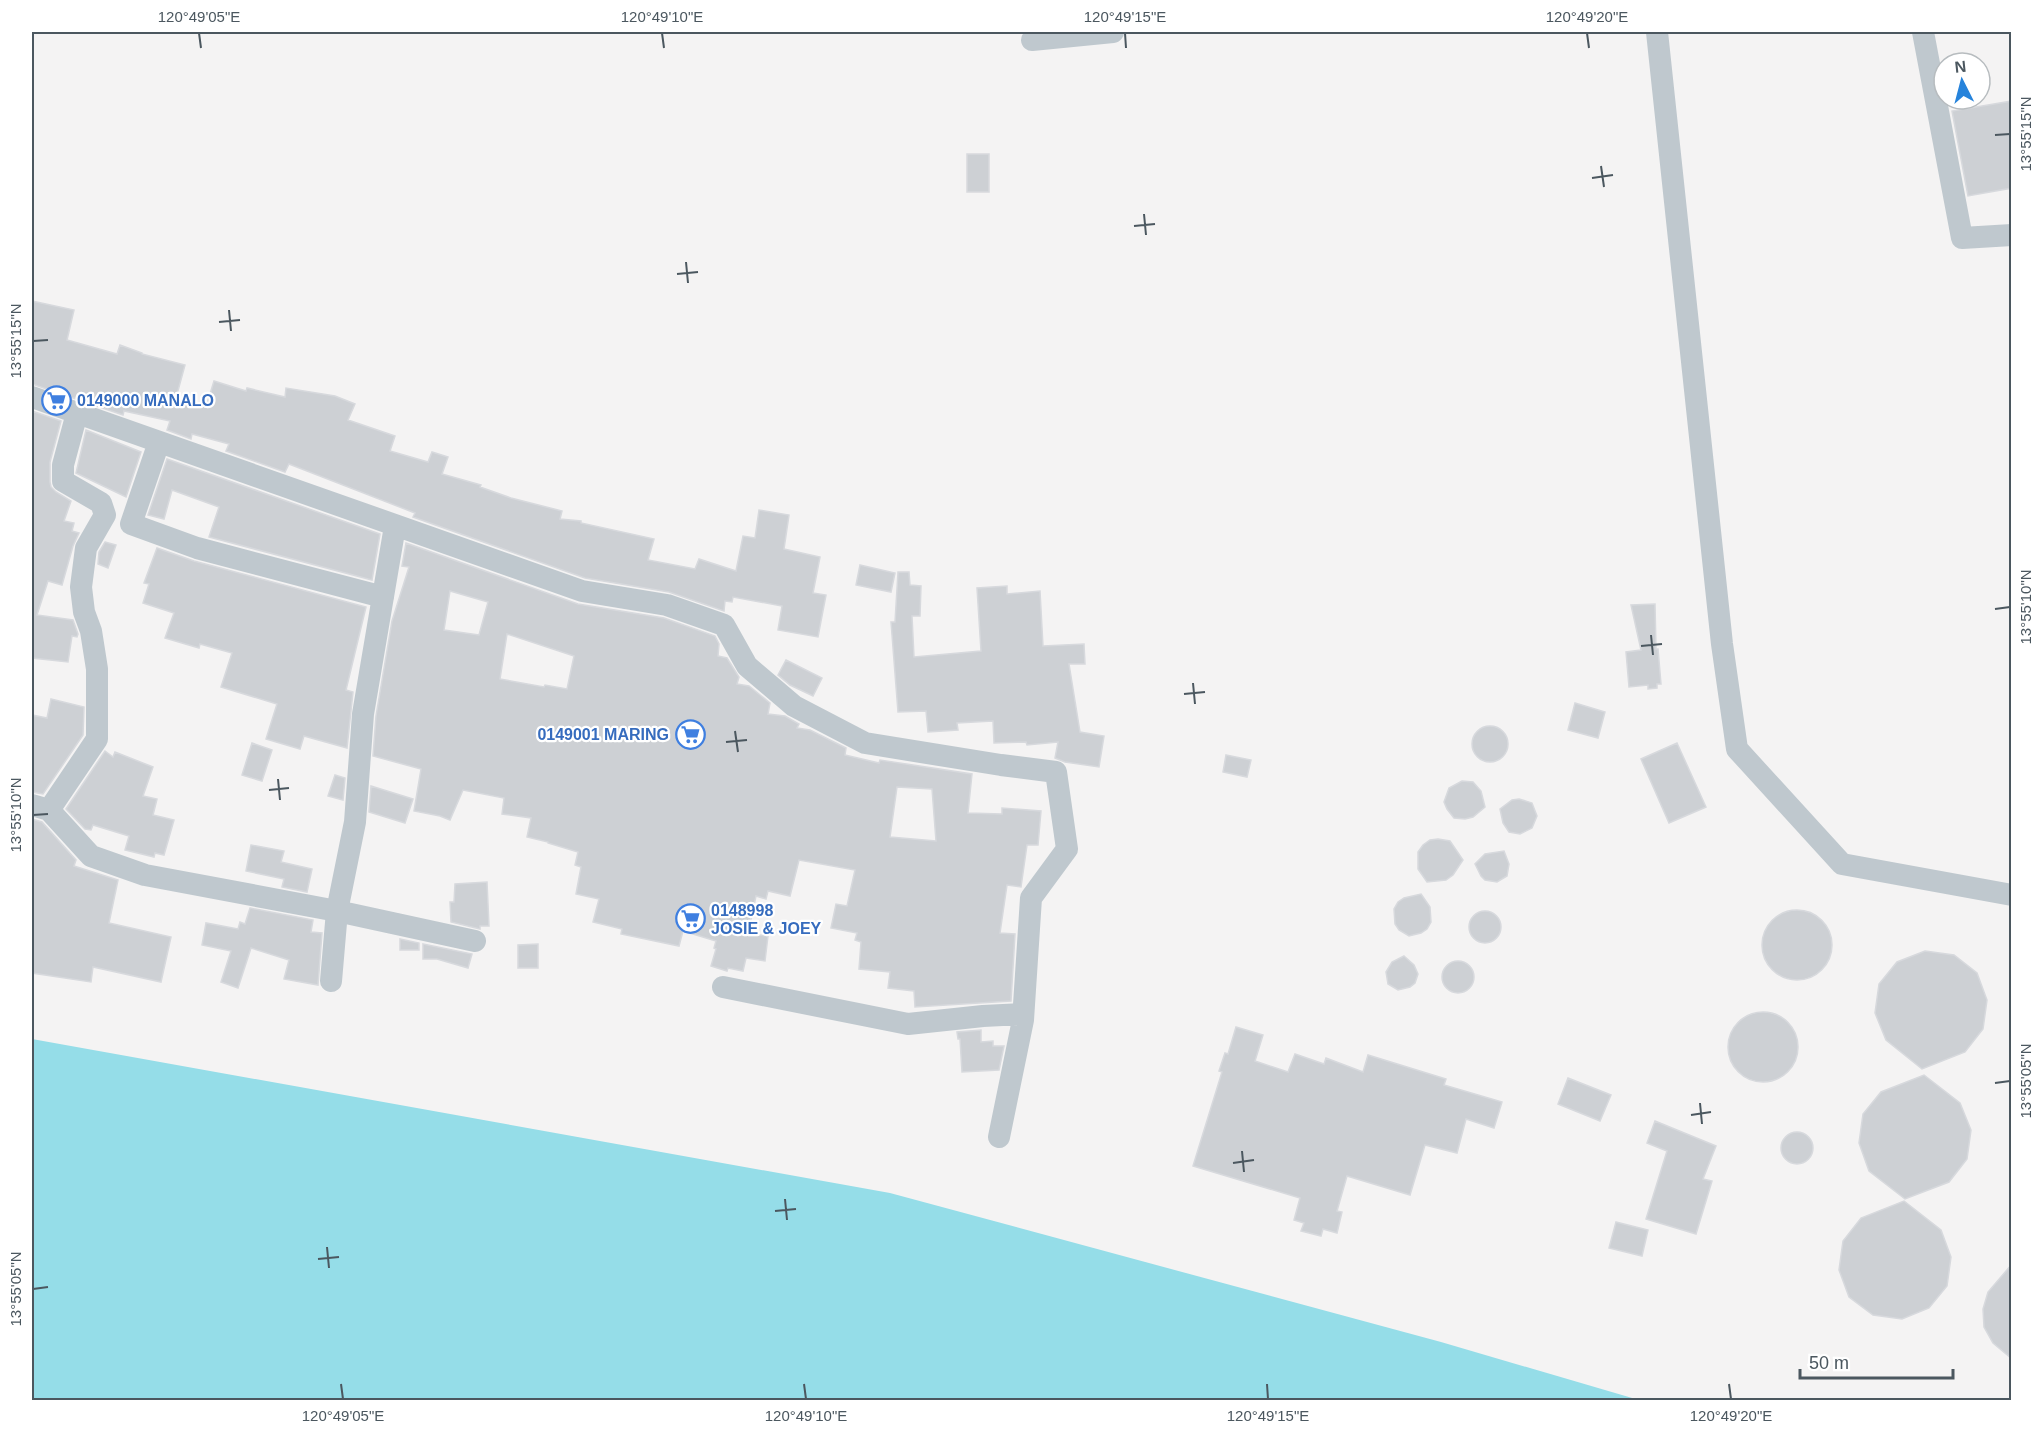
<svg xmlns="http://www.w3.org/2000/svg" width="2043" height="1432" font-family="Arial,sans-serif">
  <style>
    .water { fill: #95dde8 }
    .building { fill: #cdd0d4; stroke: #d7d9dd; stroke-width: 1.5; fill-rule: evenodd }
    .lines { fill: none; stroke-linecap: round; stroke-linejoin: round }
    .minor { stroke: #bfc8ce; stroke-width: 22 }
    .ticks { fill: none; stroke: #4b575f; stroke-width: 2 }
    .labels { text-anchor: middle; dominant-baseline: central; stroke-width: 4.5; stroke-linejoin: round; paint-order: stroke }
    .shop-label { font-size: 16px; font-weight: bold; fill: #366cbe; stroke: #fff; text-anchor: start }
    .neatline { fill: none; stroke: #4b575f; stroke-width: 2 }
    .ticks-label { font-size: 15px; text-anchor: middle; fill: #4b575f }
  </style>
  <rect width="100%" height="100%" fill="#f4f3f3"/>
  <!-- water -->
  <path class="water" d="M 32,1039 L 890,1193 L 1441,1342 L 1639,1400 L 32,1400 Z"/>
  <!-- building -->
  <path class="building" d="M 2012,101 L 2012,188 L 1968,196 L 1952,111 Z
    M 967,154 L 989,154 L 989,192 L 967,192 Z
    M 32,301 L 74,310 L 67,340 L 117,354 L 120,345 L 142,353 L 142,354 L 185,365 L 176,398 L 206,407 L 214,381 L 246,391 L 247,388 L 285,397 L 286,388 L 335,396 L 355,404 L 348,420 L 395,436 L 390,451 L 428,462 L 432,452 L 448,457 L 442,474 L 481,485 L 480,487 L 511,498 L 562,511 L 560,519 L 581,521 L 581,523 L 654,539 L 648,560 L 695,569 L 699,559 L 736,571 L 743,536 L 755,538 L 759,510 L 789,515 L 784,549 L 820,557 L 813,593 L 826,595 L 818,637 L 778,630 L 782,606 L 733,597 L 732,602 L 725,601 L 724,611 L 669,592 L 585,578 L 413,517 L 415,513 L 289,464 L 285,472 L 226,451 L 229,444 L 192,434 L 191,439 L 167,430 L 170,421 L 124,411 L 123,415 L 32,384 Z
    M 32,411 L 61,421 L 50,462 L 50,482 L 51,487 L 56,492 L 71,501 L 64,521 L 74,523 L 72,531 L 79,533 L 73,546 L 62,585 L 48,581 L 37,615 L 73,620 L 78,634 L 77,637 L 72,636 L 68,662 L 32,658 Z
    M 86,430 L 141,452 L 126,497 L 76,473 Z
    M 167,459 L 380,534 L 372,580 L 209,537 L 219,507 L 172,490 L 164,519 L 148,515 Z
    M 105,542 L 116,545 L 108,568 L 98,564 L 99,552 Z
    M 406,543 L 578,604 L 664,618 L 715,636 L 719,644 L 718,656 L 727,658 L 739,677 L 737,684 L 749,686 L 770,703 L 768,714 L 785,716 L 799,724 L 797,728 L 810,730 L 846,748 L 845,755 L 879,763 L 880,760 L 972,774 L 968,813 L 1002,814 L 1002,808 L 1041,811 L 1038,845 L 1027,845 L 1021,887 L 1007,885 L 1000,933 L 1015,934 L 1011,1001 L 915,1007 L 914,991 L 888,988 L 890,972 L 859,969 L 861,942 L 855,940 L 857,933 L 831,928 L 836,904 L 847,906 L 855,870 L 799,860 L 790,896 L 768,891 L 766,899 L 756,896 L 748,934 L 768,936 L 765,961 L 746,958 L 743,971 L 728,968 L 727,971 L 711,966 L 716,949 L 714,948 L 716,941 L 683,931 L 679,946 L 621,934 L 622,929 L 593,922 L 599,899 L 576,894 L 581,867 L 575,865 L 578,852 L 548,843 L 548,842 L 527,837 L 531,818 L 502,814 L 504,798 L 463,790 L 450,820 L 440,816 L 414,811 L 421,769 L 373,756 L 376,716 L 392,621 L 409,567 L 402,566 ZM 450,591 L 488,602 L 479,635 L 444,630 ZM 507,634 L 574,656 L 567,689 L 545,685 L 544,687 L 500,679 ZM 897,787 L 932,789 L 936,841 L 890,837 Z
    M 157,548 L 194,561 L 366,607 L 346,690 L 353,692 L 347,748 L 304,736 L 300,749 L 266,739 L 277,704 L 221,687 L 232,653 L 200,644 L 199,648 L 165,638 L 174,613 L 143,603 L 149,584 L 144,583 Z
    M 860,565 L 895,573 L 891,592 L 856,585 Z
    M 898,572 L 909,572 L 910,585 L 921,586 L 920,616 L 912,616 L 914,657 L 981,651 L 977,588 L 1007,586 L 1007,594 L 1040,591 L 1043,646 L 1084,644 L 1085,664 L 1069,664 L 1080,732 L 1104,736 L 1099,767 L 1065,762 L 1055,758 L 1058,742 L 1027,745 L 1026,742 L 994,743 L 993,721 L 957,723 L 958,730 L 928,732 L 926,711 L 898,712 L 891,622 L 895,622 Z
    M 1655,604 L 1656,649 L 1658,649 L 1661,684 L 1657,684 L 1657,688 L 1648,689 L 1648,685 L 1629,687 L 1626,652 L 1641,650 L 1631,605 Z
    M 786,660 L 822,678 L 813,696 L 790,685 L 778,675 Z
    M 51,699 L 84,707 L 83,735 L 43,794 L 32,792 L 32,715 L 47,718 Z
    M 1575,703 L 1605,712 L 1598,738 L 1568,730 Z
    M1472 744a18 18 0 1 1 36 0a18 18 0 1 1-36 0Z
    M 252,743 L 272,750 L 262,781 L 242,775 Z
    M 1677,743 L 1706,807 L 1669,823 L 1641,759 Z
    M 105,751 L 113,757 L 115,752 L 153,767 L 143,796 L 157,799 L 153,815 L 174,820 L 164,855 L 155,853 L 154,857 L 125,850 L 129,836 L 93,825 L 91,830 L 85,829 L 66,809 Z
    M 1226,755 L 1251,760 L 1247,777 L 1223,772 Z
    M 335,775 L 345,778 L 343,800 L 328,796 Z
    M 1462,781 L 1473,782 L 1481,791 L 1485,807 L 1473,817 L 1465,819 L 1454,818 L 1447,809 L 1444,802 L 1449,788 Z
    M 371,786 L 413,799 L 405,823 L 369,812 Z
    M 1519,799 L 1532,803 L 1537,816 L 1532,828 L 1520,834 L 1509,832 L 1503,823 L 1500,809 L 1512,800 Z
    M 32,819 L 42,822 L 76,860 L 74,866 L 118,880 L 109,923 L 171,937 L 161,982 L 93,967 L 91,982 L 32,973 Z
    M 1438,839 L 1450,841 L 1463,860 L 1453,875 L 1446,880 L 1427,882 L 1418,869 L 1418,852 L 1423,845 L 1430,840 Z
    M 251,845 L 284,851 L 281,862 L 312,869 L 307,892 L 282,887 L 284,879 L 246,871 Z
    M 1504,851 L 1509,864 L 1507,876 L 1497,882 L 1485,880 L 1481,876 L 1475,864 L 1485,854 Z
    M 487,882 L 489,926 L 480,926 L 480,929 L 451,922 L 450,902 L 454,902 L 455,884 Z
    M 1421,894 L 1430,907 L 1431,922 L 1427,929 L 1421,933 L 1409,936 L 1399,930 L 1395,924 L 1394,909 L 1398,902 L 1404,898 Z
    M 250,908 L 313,920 L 311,932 L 322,933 L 318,985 L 284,979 L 289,960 L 251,948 L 238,988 L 221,982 L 231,951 L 202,945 L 206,923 L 238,929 L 240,922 L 245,924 Z
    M1762 945a35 35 0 1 1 70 0a35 35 0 1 1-70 0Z
    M1469 927a16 16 0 1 1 32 0a16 16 0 1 1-32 0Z
    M 400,939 L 419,943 L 419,950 L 400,950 Z
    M 423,944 L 472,954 L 468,968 L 437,959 L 423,959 Z
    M 538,944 L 538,968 L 518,968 L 518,945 Z
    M 1925,951 L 1954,955 L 1977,973 L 1987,1000 L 1983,1029 L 1965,1052 L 1922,1069 L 1886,1040 L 1875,1013 L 1879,984 L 1897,962 Z
    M 1404,956 L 1414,965 L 1418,974 L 1415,983 L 1410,987 L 1398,990 L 1388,984 L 1386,972 L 1392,962 Z
    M1442 977a16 16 0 1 1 32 0a16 16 0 1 1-32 0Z
    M1728 1047a35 35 0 1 1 70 0a35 35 0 1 1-70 0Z
    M 1236,1027 L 1263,1035 L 1255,1061 L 1288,1072 L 1295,1054 L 1324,1064 L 1326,1058 L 1363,1072 L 1368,1055 L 1446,1079 L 1444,1085 L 1502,1102 L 1494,1128 L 1466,1119 L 1457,1153 L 1425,1145 L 1410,1195 L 1347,1176 L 1337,1211 L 1342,1212 L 1337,1233 L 1323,1229 L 1321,1236 L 1301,1231 L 1304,1223 L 1294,1220 L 1300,1198 L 1193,1166 L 1222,1072 L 1219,1071 L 1225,1053 L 1228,1054 Z
    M 981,1030 L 981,1042 L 993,1041 L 993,1046 L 1004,1046 L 999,1070 L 962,1072 L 960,1039 L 958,1039 L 957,1032 Z
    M 1924,1075 L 1960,1103 L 1971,1130 L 1967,1159 L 1949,1182 L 1905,1199 L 1869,1171 L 1859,1143 L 1863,1114 L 1881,1092 Z
    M 1568,1078 L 1611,1095 L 1600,1121 L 1558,1104 Z
    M 1655,1121 L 1716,1146 L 1703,1179 L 1712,1181 L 1696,1234 L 1646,1219 L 1667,1151 L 1647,1143 Z
    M1781 1148a16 16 0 1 1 32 0a16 16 0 1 1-32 0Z
    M 1904,1201 L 1941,1230 L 1951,1257 L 1947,1286 L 1929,1308 L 1902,1319 L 1873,1315 L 1849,1297 L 1839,1270 L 1843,1241 L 1861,1218 Z
    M 1616,1222 L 1648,1230 L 1642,1256 L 1609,1248 Z
    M 2012,1264 L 2012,1359 L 1993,1343 L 1984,1327 L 1983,1309 L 1988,1292 Z"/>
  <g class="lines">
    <!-- minor -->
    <path class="minor" d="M 1657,32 L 1722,644 L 1737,749 L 1842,864 L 2012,895
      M 1923,32 L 1962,238 L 2012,235
      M 1032,40 L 1113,32
      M 32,397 L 582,591 L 667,605 L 724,625 L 747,666 L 794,706 L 865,743 L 1001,765 L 1056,772 L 1067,849 L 1031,898 L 1023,1020 L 999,1137
      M 159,442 L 131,524 L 197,548 L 383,597
      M 32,805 L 49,810 L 91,856 L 145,875 L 337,911 L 475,941
      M 49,810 L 97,739 L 97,669 L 91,631 L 84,612 L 81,587 L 86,548 L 105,515 L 101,503 L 63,481 L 63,465 L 77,413
      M 331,981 L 337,911 L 355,822 L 363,714 L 395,526
      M 723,987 L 908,1024 L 983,1016 L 1023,1014"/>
  </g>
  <!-- ticks -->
  <path class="ticks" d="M 199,33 L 201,48M 662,33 L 664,48M 1125,33 L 1126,48M 1587,33 L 1589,48M 1995,135 L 2010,134M 1601,166 L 1604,187M 1592,178 L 1613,175M 1144,214 L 1146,235M 1134,226 L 1155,224M 686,262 L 688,283M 677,274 L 698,272M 229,310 L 231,331M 219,322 L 240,320M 33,341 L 48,340M 1995,609 L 2010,607M 1651,635 L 1653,655M 1641,646 L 1662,644M 1193,683 L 1195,704M 1184,694 L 1205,692M 735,731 L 738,752M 726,742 L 747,740M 278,779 L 280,800M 269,790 L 289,788M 33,815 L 48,814M 1995,1083 L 2010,1081M 1700,1103 L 1702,1124M 1691,1115 L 1711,1112M 1242,1151 L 1244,1172M 1233,1163 L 1254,1160M 785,1199 L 787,1220M 775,1211 L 796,1209M 327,1247 L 329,1268M 318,1259 L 339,1257M 33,1289 L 48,1287M 341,1384 L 343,1399M 804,1384 L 806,1399M 1267,1384 L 1268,1399M 1729,1384 L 1731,1399"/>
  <!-- icons -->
  <defs>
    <symbol id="supermarket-ring" viewBox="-11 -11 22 22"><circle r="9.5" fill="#fff" stroke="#3f7fe0" stroke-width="1.5"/><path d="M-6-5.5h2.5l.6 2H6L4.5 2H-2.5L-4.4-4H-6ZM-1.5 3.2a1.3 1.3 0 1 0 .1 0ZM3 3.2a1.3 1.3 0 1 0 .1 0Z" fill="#3f7fe0"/></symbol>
  </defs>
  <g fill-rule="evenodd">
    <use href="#supermarket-ring" x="40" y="384" width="33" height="33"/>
    <use href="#supermarket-ring" x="674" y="718" width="33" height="33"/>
    <use href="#supermarket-ring" x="674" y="902" width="33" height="33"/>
  </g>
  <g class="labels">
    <!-- shop labels -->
    <g class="shop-label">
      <text x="77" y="400">0149000 MANALO</text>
      <text x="669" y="734" text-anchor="end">0149001 MARING</text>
      <text x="711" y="910">0148998<tspan x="711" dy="18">JOSIE &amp; JOEY</tspan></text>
    </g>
  </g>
  <!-- border -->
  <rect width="2043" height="1432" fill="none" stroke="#ffffff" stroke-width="66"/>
  <!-- north arrow -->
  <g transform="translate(1962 81) rotate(354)"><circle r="28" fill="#ffffff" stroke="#b7bcbf" stroke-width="1.5"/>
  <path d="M0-4.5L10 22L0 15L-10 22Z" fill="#2683db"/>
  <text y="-9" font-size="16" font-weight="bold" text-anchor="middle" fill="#4b575f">N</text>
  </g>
  <!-- scale -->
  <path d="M1800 1369v9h153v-9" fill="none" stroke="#4b575f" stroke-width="3"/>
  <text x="1809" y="1369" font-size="18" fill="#4b575f" stroke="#ffffff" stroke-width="4.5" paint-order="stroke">50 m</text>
  <rect x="33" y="33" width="1977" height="1366" class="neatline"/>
  <g class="ticks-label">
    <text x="199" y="22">120°49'05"E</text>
    <text x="662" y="22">120°49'10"E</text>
    <text x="1125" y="22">120°49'15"E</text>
    <text x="1587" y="22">120°49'20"E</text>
    <text transform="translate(2026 134) rotate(-90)" y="5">13°55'15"N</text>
    <text transform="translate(16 341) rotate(-90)" y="5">13°55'15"N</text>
    <text transform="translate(2026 607) rotate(-90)" y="5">13°55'10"N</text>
    <text transform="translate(16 815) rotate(-90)" y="5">13°55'10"N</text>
    <text transform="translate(2026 1081) rotate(-90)" y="5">13°55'05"N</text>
    <text transform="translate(16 1289) rotate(-90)" y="5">13°55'05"N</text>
    <text x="343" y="1421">120°49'05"E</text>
    <text x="806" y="1421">120°49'10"E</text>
    <text x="1268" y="1421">120°49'15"E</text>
    <text x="1731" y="1421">120°49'20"E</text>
  </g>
</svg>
